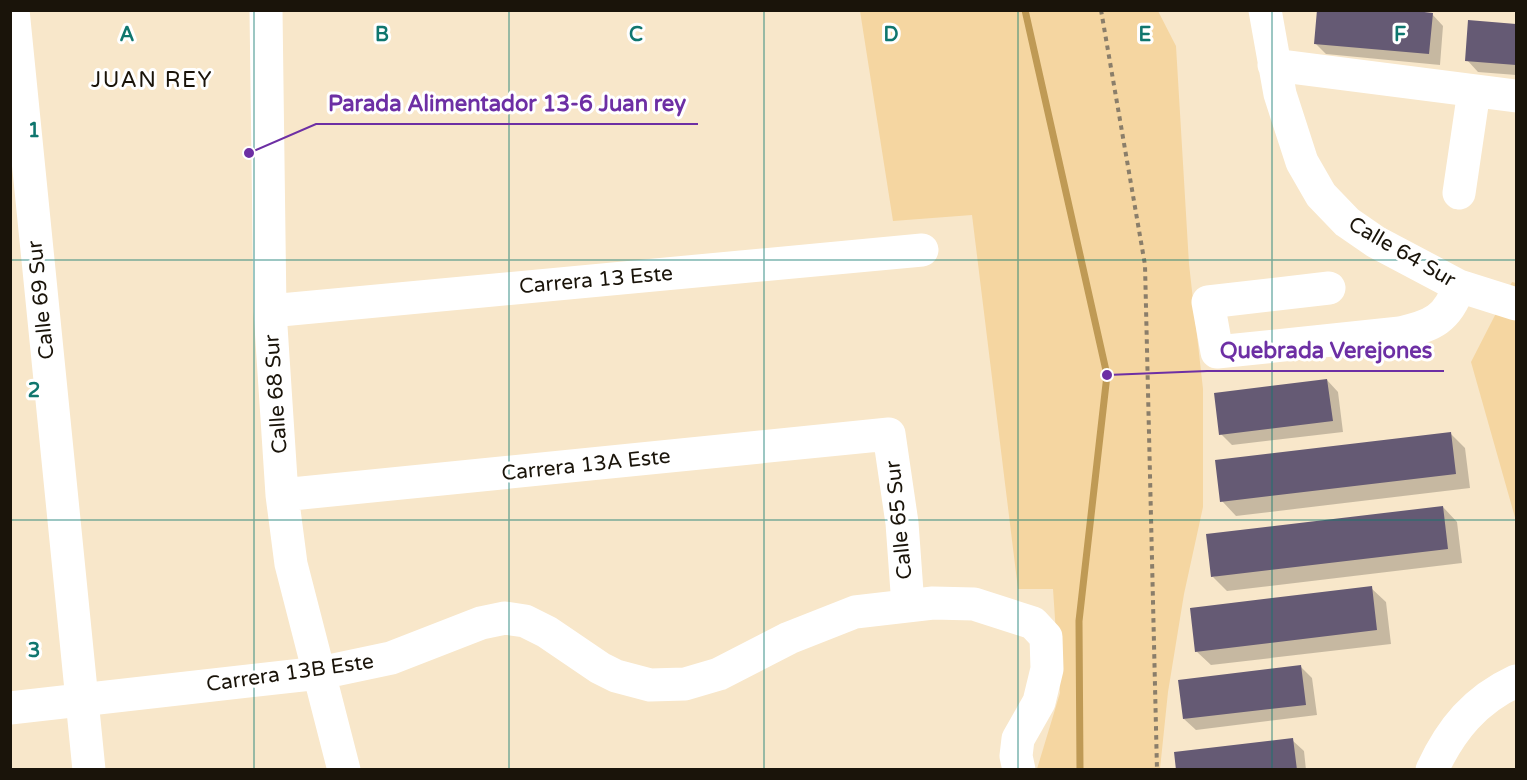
<svg xmlns="http://www.w3.org/2000/svg" width="1527" height="780" font-family="'Varela Round',sans-serif">
  <style>
    .green { fill: #f5d6a1 }
    .shadow { fill: #0003 }
    .lines { fill: none; stroke-linecap: round; stroke-linejoin: round }
    .stream { stroke: #bf9a55; stroke-width: 7 }
    .building { fill: #655a74 }
    .path { stroke: #8a7e6a; stroke-width: 4; stroke-dasharray: 4.5 4.5; stroke-linecap: butt }
    .minor { stroke: #fff; stroke-width: 33 }
    .major { stroke: #fff; stroke-width: 33 }
    .grid { fill: none; stroke: #0f766e; stroke-width: 1.5; stroke-opacity: 0.55 }
    .labels { text-anchor: middle; dominant-baseline: central; stroke-width: 6; stroke-linejoin: round; paint-order: stroke }
    .street-label { font-size: 21px; fill: #1a140a; stroke: #fff }
    .neighbourhood-label { font-size: 22px; letter-spacing: 1.5px; fill: #1a140a; stroke: #fff }
    .grid-label { font-size: 20px; text-anchor: middle; font-weight: bold; fill: #0f766e; stroke: #fff; stroke-width: 6; stroke-linejoin: round; paint-order: stroke }
    .leader { fill: none; stroke: #6d2fa4; stroke-width: 2 }
    .callout-dot { fill: #6d2fa4; stroke: #fff; stroke-width: 2 }
    .callout-label { font-size: 22px; text-anchor: middle; font-weight: bold; fill: #6d2fa4; stroke: #fff; stroke-width: 6; stroke-linejoin: round; paint-order: stroke }
  </style>
  <rect width="100%" height="100%" fill="#f8e7ca"/>
  <!-- green -->
  <path class="green" d="M 860,11 L 1158,11 L 1176,46 L 1189,264 L 1203,389 L 1203,507 L 1184,594 L 1168,692 L 1160,769 L 1037,769 L 1060,693 L 1053,589 L 1018,589 L 972,215 L 893,221 Z
    M 1512,282 L 1516,283 L 1516,521 L 1471,362 Z"/>
  <!-- shadow -->
  <path class="shadow" d="M 1432,14 L 1443,26 L 1440,65 L 1326,54 L 1315,43 Z
    M 1470,21 L 1516,25 L 1516,75 L 1478,72 L 1467,60 Z
    M 1327,380 L 1338,392 L 1343,432 L 1232,445 L 1221,434 Z
    M 1450,433 L 1465,448 L 1470,488 L 1236,516 L 1222,501 Z
    M 1443,507 L 1457,522 L 1462,563 L 1227,591 L 1213,577 Z
    M 1371,588 L 1386,602 L 1391,644 L 1211,665 L 1196,651 Z
    M 1301,667 L 1312,678 L 1317,715 L 1196,730 L 1184,719 Z
    M 1292,740 L 1304,751 L 1306,770 L 1177,770 Z"/>
  <g class="lines">
    <!-- stream -->
    <path class="stream" d="M 1025,10 L 1107,375 L 1079,621 L 1080,770"/>
  </g>
  <!-- building -->
  <path class="building" d="M 1317,10 L 1407,10 L 1433,13 L 1429,54 L 1314,44 Z
    M 1468,20 L 1516,24 L 1516,65 L 1465,61 Z
    M 1327,379 L 1333,421 L 1219,435 L 1214,393 Z
    M 1451,432 L 1456,474 L 1220,502 L 1215,460 Z
    M 1443,506 L 1448,549 L 1211,577 L 1206,534 Z
    M 1372,586 L 1377,630 L 1195,652 L 1190,608 Z
    M 1301,665 L 1306,705 L 1183,719 L 1178,680 Z
    M 1293,738 L 1297,770 L 1176,770 L 1174,752 Z"/>
  <g class="lines">
    <!-- path -->
    <path class="path" d="M 1101,10 L 1145,265 L 1157,770"/>
    <!-- minor -->
    <path class="minor" d="M 13,10 L 89,770
      M 266,10 L 270,311 L 282,495 L 291,564 L 344,770
      M 1265,10 L 1280,94 L 1302,162 L 1321,195 L 1347,222 L 1376,242 L 1459,286 L 1516,304
      M 1274,65 L 1516,96
      M 1459,193 L 1474,91
      M 1329,288 L 1208,302 L 1217,352 L 1400,333 C 1432,326 1448,319 1459,286
      M 270,311 L 922,250
      M 282,495 L 889,434 L 902,523 L 908,606
      M 10,708 L 320,673 L 391,658 L 481,623 L 505,618 L 525,621 L 547,632 L 600,668 L 616,676 L 650,685 L 685,684 L 719,674 L 789,638 L 855,612 L 933,603 L 974,604 L 1033,623 L 1046,637 L 1047,669 L 1039,702 L 1018,739 L 1016,756 L 1019,770"/>
    <!-- major -->
    <path class="major" d="M 1432,770 C 1451,729 1475,700 1516,681"/>
  </g>
  <!-- grid -->
  <path class="grid" d="M 254,10 L 254,770M 509,10 L 509,770M 764,10 L 764,770M 1018,10 L 1018,770M 1272,10 L 1272,770M 10,260 L 1516,260M 10,520 L 1516,520"/>
  <g class="labels">
    <!-- street labels -->
    <g class="street-label">
      <text transform="translate(1402 252) rotate(30)">Calle 64 Sur</text>
      <text transform="translate(596 280) rotate(-5)">Carrera 13 Este</text>
      <text transform="translate(41 300) rotate(-96)">Calle 69 Sur</text>
      <text transform="translate(276 394) rotate(-94)">Calle 68 Sur</text>
      <text transform="translate(586 465) rotate(-6)">Carrera 13A Este</text>
      <text transform="translate(899 520) rotate(-96)">Calle 65 Sur</text>
      <text transform="translate(290 673) rotate(-8)">Carrera 13B Este</text>
    </g>
    <!-- neighbourhood labels -->
    <g class="neighbourhood-label">
      <text x="152" y="80">JUAN REY</text>
    </g>
  </g>
  <g class="grid-label">
    <text x="127" y="41">A</text>
    <text x="382" y="41">B</text>
    <text x="636" y="41">C</text>
    <text x="891" y="41">D</text>
    <text x="1145" y="41">E</text>
    <text x="1400" y="41">F</text>
    <text x="34" y="137">1</text>
    <text x="34" y="397">2</text>
    <text x="34" y="657">3</text>
  </g>
  <!-- callouts -->
  <path class="leader" d="M249 153L316 124H698M1107 375L1207 371H1444"/>
  <g class="callout-dot">
    <circle cx="249" cy="153" r="6"/>
    <circle cx="1107" cy="375" r="6"/>
  </g>
  <g class="callout-label">
    <text x="507" y="111">Parada Alimentador 13-6 Juan rey</text>
    <text x="1326" y="358">Quebrada Verejones</text>
  </g>
  <!-- border -->
  <rect width="1527" height="780" fill="none" stroke="#1a140a" stroke-width="24"/>
</svg>
